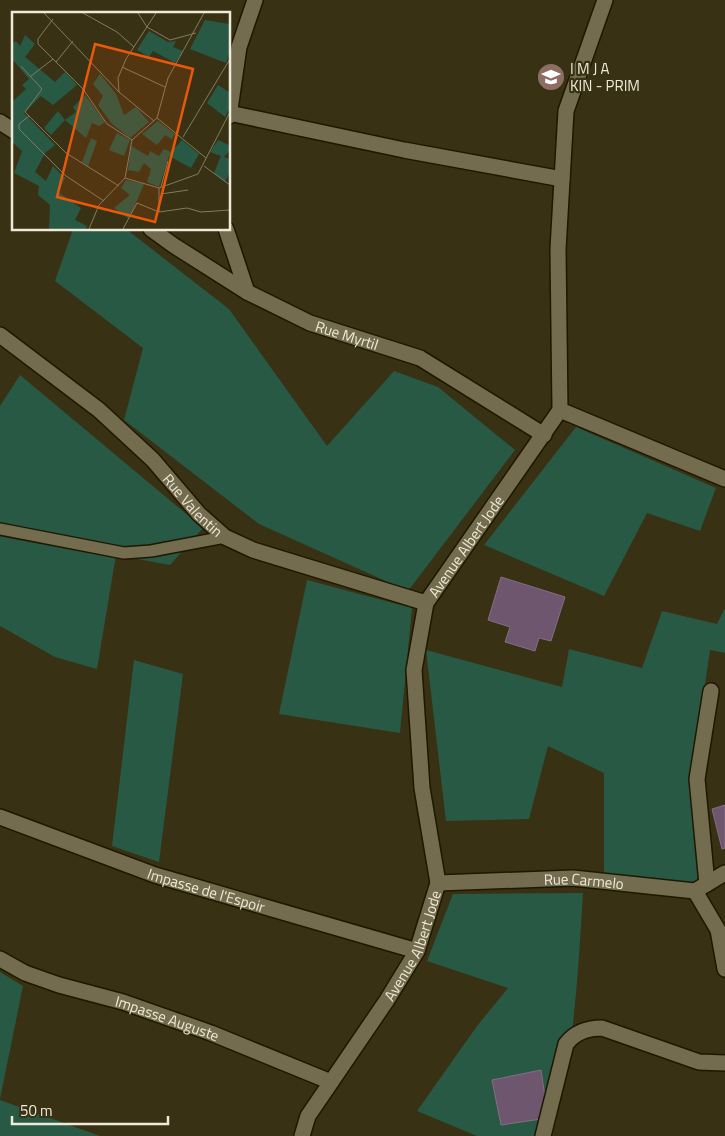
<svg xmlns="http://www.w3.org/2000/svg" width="725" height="1136" font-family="'Titillium Web',sans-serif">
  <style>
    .green { fill: #285945 }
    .building { fill: #6e576e; stroke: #846d85 }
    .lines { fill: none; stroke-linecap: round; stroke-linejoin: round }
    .service-casing { stroke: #1f1800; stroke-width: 14 }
    .minor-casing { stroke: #1f1800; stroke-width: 18 }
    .service { stroke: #746c4e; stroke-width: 11 }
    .minor { stroke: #746c4e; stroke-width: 15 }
    .labels { text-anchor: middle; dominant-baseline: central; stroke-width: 4.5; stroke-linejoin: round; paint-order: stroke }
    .poi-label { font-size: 15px; fill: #eee9d8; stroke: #383113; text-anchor: start }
    .street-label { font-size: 15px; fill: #eee9d8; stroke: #383113 }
    .inset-road { fill: none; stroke: #817b62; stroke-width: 1 }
    .view { fill: #e8590c; fill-opacity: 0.15; stroke: #e8590c; stroke-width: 2.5 }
    .inset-edge { fill: none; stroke: #eee9d8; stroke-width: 2.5 }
  </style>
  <rect width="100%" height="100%" fill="#383113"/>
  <!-- green -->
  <path class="green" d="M 73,229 L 126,229 L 229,309 L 327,446 L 394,371 L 438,387 L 515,450 L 408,591 L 259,524 L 124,420 L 143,348 L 55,281 Z
    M 20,375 L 203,528 L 170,565 L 116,555 L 97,669 L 55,657 L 0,626 L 0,406 Z
    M 576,427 L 716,488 L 700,531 L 647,513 L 604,596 L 484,545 Z
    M 307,580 L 412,608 L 400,733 L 279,714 Z
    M 725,608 L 725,653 L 710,650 L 691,782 L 698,884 L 604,875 L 604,773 L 548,746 L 529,819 L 446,821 L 426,650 L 562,687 L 569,649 L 642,668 L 662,611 L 717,624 Z
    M 134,660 L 183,674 L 159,862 L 112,846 Z
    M 583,893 C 578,974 574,1057 552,1136 L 477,1136 L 417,1111 L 477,1026 L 508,988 L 427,961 L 453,894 Z
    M 0,972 L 23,986 L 0,1099 Z
    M 0,1100 L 100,1136 L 0,1136 Z"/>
  <!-- building -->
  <path class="building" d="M 501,577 L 565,597 L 551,641 L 539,638 L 535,651 L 505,642 L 510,627 L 488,620 Z
    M 725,805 L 725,848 L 722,849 L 712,809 Z
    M 541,1070 L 548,1118 L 501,1125 L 492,1080 Z"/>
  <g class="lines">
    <defs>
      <path id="service" d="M 0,529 L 124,553 L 151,551 L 225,537"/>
      <g id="minor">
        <path d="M 229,113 L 404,150 L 562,179"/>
        <path d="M 229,116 L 239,47 L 255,0"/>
        <path d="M 0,122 L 14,131"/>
        <path id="s1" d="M 151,229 L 173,245 L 247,292 L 310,323 L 420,358 L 544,435"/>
        <path d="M 226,229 L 247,292"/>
        <path id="s2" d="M 0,335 L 99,410 L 153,460 L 199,514 L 225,537 L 253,550 L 426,603"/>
        <path d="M 560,410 L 725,479"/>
        <path id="s3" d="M 0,817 L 155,875 L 417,951"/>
        <path id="s4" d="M 438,883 L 573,878 L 695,891 L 725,873"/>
        <path d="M 707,884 L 697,779 L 711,691"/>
        <path d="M 695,891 L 718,930 L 725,969"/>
        <path id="s5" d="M 0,959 L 25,973 L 59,985 L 123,1002 L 211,1033 L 331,1082"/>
        <path id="s6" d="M 302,1136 L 308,1116 L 387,1000 L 417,951 L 438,883 L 422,788 L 414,670 L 426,603 L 560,410 L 558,249 L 566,111 L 605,0"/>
        <path d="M 543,1136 L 566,1044 C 575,1032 587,1028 602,1028 L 699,1062 L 725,1063"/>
      </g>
    </defs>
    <!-- service casing -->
    <use href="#service" class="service-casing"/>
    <!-- minor casing -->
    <use href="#minor" class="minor-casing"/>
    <!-- service -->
    <use href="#service" class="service"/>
    <!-- minor -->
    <use href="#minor" class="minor"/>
  </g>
  <!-- icons -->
  <defs>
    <symbol id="school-disc" viewBox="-11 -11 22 22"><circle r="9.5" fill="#8d6e63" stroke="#383113"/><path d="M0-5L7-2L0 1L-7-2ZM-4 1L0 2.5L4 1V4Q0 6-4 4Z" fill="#fff"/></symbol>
  </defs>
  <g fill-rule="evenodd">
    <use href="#school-disc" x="535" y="61" width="32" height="32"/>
  </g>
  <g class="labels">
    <!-- poi labels -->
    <g class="poi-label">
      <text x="570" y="68">I M J A<tspan x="570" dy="17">KIN - PRIM</tspan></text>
    </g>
    <!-- street labels -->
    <g class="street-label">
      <text stroke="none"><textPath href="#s1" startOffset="224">Rue Myrtil</textPath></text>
      <text stroke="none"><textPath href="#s2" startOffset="258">Rue Valentin</textPath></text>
      <text stroke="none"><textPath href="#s6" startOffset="642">Avenue Albert Jode</textPath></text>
      <text stroke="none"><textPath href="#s4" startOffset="146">Rue Carmelo</textPath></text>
      <text stroke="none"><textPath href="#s3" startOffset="219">Impasse de l'Espoir</textPath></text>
      <text stroke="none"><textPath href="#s6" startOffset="222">Avenue Albert Jode</textPath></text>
      <text stroke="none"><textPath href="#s5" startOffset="178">Impasse Auguste</textPath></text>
    </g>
  </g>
  <!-- overview -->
  <g transform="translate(12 12)">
    <rect width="218" height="218" fill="#383113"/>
    <path d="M 193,8 L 217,12 L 217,43 L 214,51 L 178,37 ZM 137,19 L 156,30 L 164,29 L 161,35 L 171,39 L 163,51 L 141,39 L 137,45 L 125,38 ZM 13,23 L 23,32 L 13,45 L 43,70 L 53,60 L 65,73 L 41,93 L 29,84 L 12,101 L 43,133 L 33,141 L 23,160 L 34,169 L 41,154 L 53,166 L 46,180 L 69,196 L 63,208 L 75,214 L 74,217 L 37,217 L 38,193 L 26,183 L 27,174 L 2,161 L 10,139 L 0,130 L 0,90 L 14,77 L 10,73 L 17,67 L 0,47 L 0,32 L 4,29 L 8,34 ZM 88,62 L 104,82 L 112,103 L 124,95 L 137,110 L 118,126 L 100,112 L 86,93 L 91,84 L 81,72 ZM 206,73 L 217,80 L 217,98 L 213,105 L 195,91 ZM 73,83 L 93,110 L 87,114 L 80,111 L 74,126 L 53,108 L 39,123 L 32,116 L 46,99 L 53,108 L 64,100 L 61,95 ZM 146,109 L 163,122 L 160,127 L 153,123 L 145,133 L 130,122 ZM 105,121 L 118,128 L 112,144 L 97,138 ZM 79,126 L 85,129 L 76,154 L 70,150 ZM 170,128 L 187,142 L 179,156 L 157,144 L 147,175 L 135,170 L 139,157 L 132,151 L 127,160 L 116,158 L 119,134 L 136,144 L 138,139 L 147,144 L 152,137 L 159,140 ZM 206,128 L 217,133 L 217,139 L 212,145 L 218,147 L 217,162 L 213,170 L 202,161 L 209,144 L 198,140 ZM 114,168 L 132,172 L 117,207 L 102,196 L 118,183 L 109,176 Z" fill="#285945"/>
    <path class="inset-road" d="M 32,1 L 107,80 L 142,109M 71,1 L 105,20 L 122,35M 126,1 L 135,15 L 158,28 L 184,21M 41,7 L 26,27 L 26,32 L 71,77 L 95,112 L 120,128M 44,50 L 61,29M 9,54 L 30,77 L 13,100 L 54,141 L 107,174M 110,55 L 153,75M 19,64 L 41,47M 107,80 L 106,66 L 114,47 L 144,1M 17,104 L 7,112 L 7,117 L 54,164 L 92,189M 145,106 L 194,146M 171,125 L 218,47M 192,154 L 218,173M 113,166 L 147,176 L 186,162 L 218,100M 149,175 L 156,149M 147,176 L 147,200 L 175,196 L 189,200 L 218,198M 149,182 L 176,178M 77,217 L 87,193 L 113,166 L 120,128 L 145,106 L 156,66 L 192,1M 111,217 L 125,191 L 147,200"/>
    <path class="view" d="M 83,32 L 181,57 L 143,210 L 45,185 Z"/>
    <rect width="218" height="218" class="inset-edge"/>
  </g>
  <!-- scale -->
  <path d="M12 1116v8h156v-8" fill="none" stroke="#eee9d8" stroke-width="2.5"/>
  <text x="20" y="1116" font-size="15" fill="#eee9d8" stroke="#383113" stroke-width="4" paint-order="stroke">50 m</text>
</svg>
